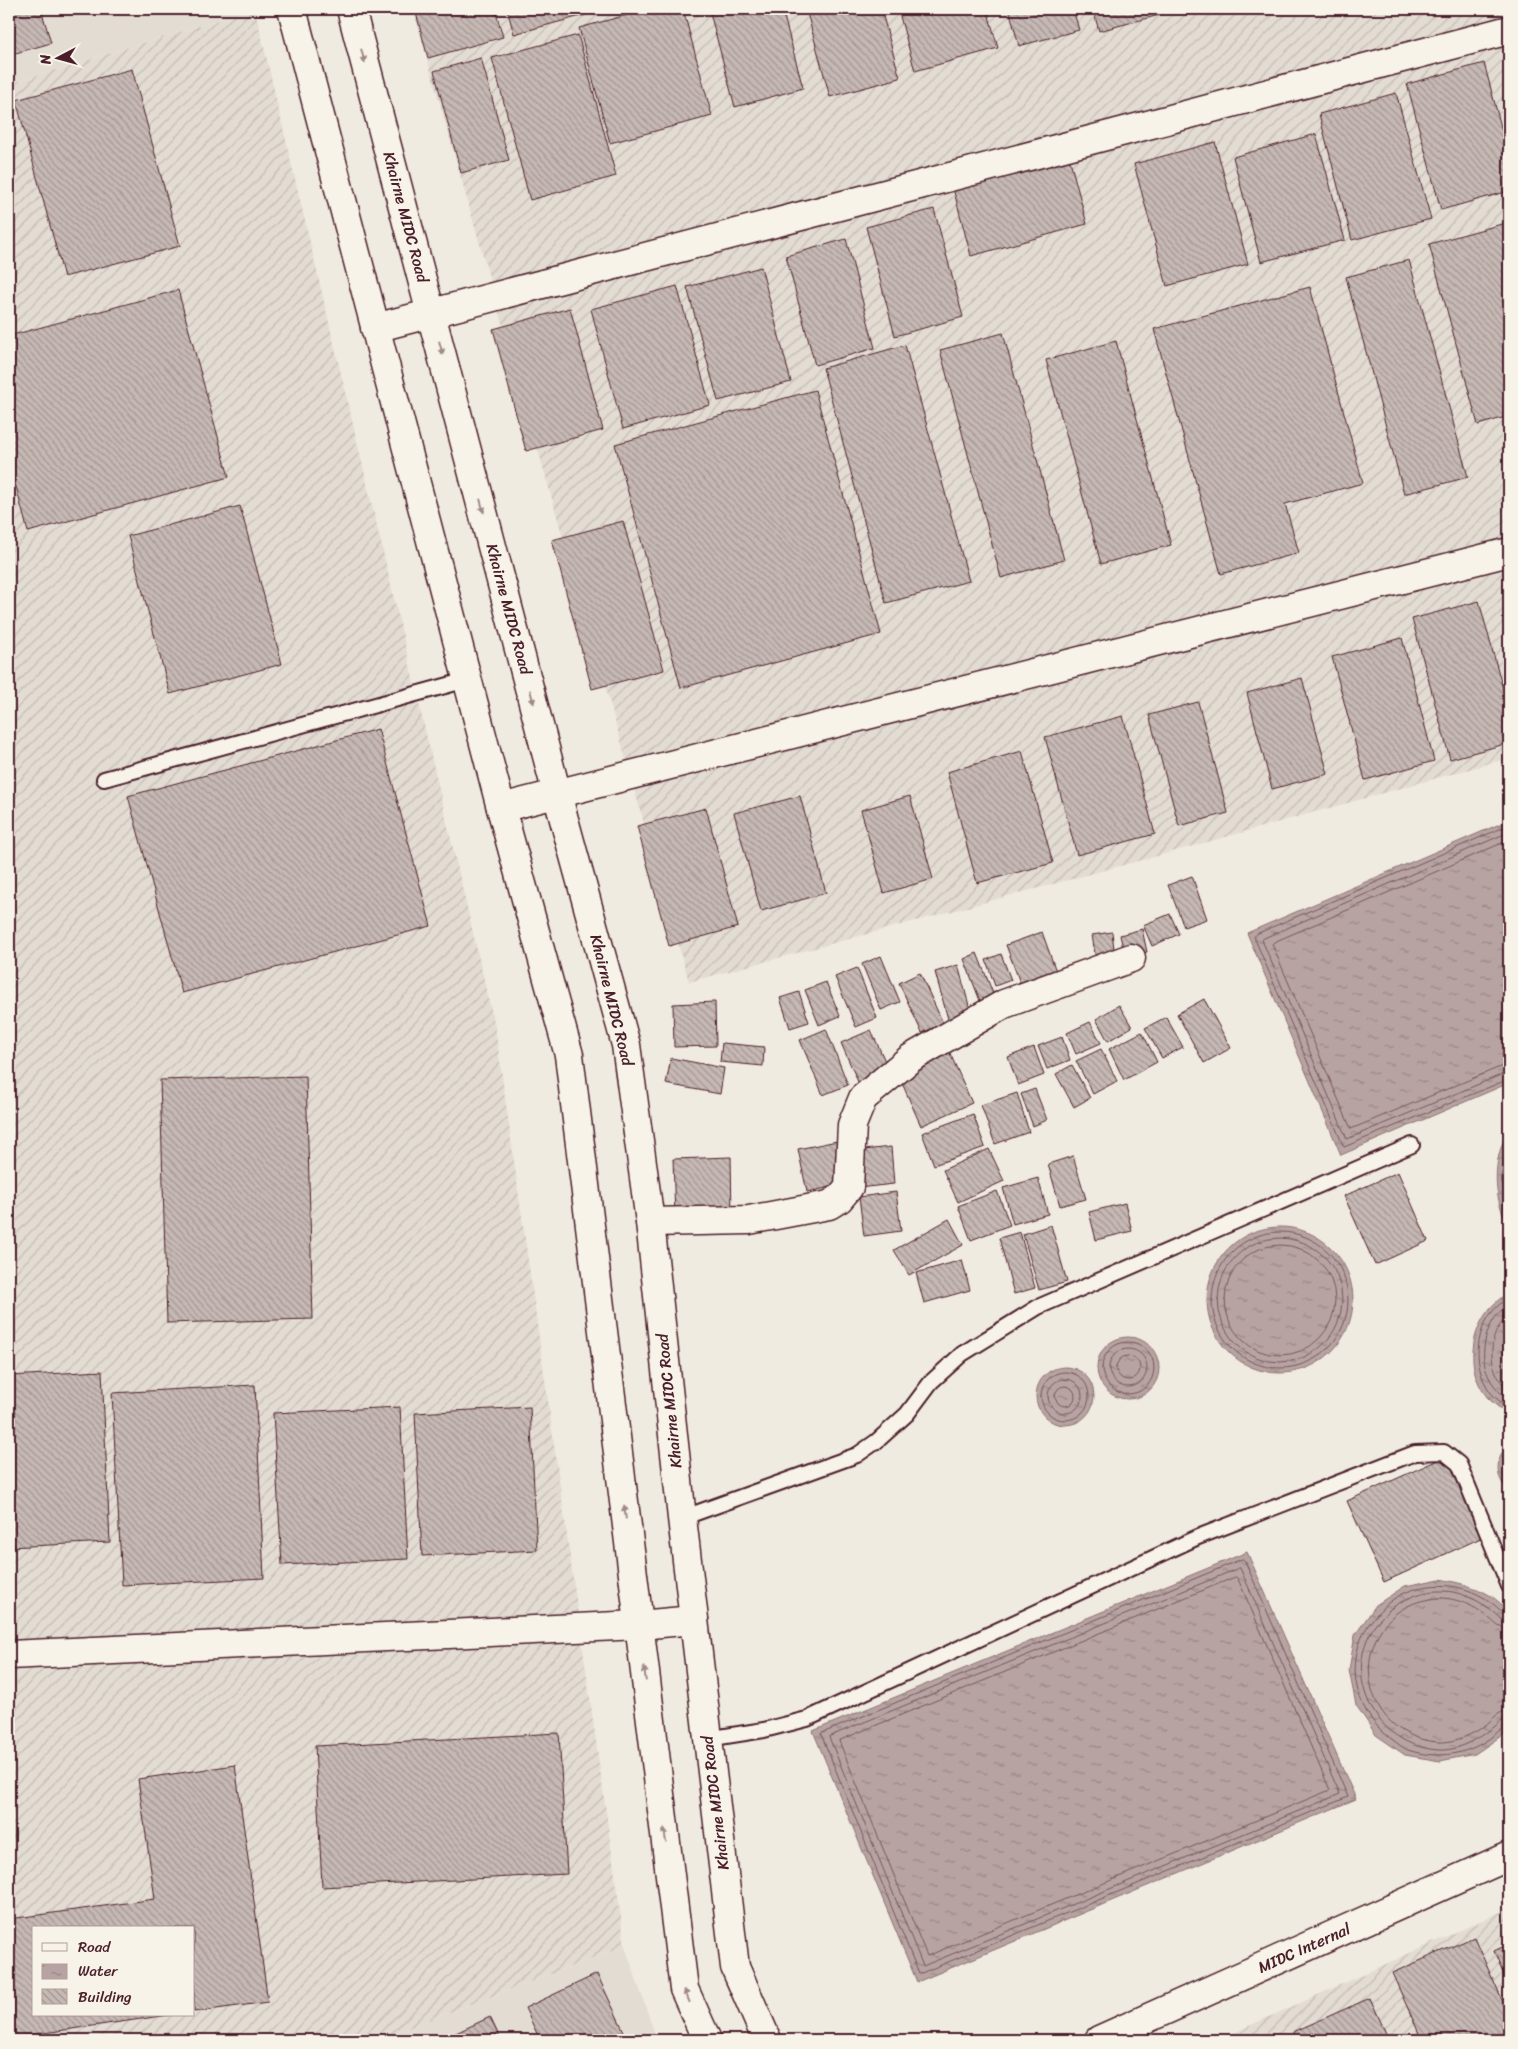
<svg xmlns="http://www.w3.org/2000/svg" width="1518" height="2049" font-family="Sriracha,sans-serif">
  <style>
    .built { fill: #e3dcd2 }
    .industrial { fill: url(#industrial-furrows); fill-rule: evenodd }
    .water { fill: url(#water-ripples); stroke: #8b6f72 }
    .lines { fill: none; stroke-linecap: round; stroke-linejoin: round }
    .shore { stroke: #76545b; stroke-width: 1 }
    .building { fill: url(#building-back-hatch); stroke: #4a1f2b }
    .lane-casing { stroke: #4a1f2b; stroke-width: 18 }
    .street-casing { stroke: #4a1f2b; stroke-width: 31 }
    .secondary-casing { stroke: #4a1f2b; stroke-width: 31 }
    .lane { stroke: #f7f3e8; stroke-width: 14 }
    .street { stroke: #f7f3e8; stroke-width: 28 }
    .secondary { stroke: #f7f3e8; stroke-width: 28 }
    .oneway { fill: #a0898a }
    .labels { text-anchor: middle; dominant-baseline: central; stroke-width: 4.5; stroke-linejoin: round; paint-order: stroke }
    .street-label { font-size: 16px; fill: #4a1f2b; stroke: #f7f3e8 }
  </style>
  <defs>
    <pattern id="industrial-furrows" width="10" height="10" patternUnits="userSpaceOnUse" patternTransform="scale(1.25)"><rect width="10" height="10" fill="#e3dcd2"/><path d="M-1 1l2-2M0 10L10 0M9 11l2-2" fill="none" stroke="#c4bcb4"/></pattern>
    <pattern id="water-ripples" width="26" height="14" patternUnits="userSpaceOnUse" patternTransform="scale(1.25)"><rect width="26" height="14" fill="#b7a4a2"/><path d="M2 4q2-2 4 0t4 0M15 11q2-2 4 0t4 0" fill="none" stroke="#978584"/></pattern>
    <pattern id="building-back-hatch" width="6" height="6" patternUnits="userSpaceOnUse" patternTransform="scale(1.25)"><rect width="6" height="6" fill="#c6b8b3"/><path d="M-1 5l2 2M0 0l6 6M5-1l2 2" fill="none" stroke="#a39592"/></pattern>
  </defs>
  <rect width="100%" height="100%" fill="#f0ebe0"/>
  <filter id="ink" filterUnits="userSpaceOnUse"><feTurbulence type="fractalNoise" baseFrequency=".02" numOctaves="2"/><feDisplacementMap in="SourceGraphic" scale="10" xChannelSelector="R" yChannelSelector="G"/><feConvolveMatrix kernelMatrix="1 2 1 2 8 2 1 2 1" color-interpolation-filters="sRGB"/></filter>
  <g filter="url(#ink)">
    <!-- built -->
    <path class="built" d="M 9,9 L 255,9 L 9,84 Z
      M 625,1946 L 657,2040 L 377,2040 Z"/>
    <!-- industrial -->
    <path class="industrial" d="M 255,9 L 495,1026 L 625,1946 L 377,2040 L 9,2040 L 9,84 ZM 34,1928 L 194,1928 L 194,2015 L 34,2015 Z
      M 413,9 L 1509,9 L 1509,758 L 1161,855 L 689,982 Z
      M 1509,1908 L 1509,2040 L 1218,2040 Z"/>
    <!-- water -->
    <path class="water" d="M 1509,820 L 1509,1083 L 1341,1155 L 1247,933 Z
      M 1509,1131 L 1509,1225 C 1492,1199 1492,1157 1509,1131 Z
      M1207 1300a73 73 0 1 1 146 0a73 73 0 1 1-146 0Z
      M 1509,1293 L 1509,1415 C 1502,1410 1494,1404 1488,1398 C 1460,1365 1473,1312 1509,1293 Z
      M1097 1368a31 31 0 1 1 62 0a31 31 0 1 1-62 0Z
      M1036 1396a29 29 0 1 1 58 0a29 29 0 1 1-58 0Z
      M 1509,1443 L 1509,1491 C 1493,1476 1496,1458 1509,1443 Z
      M 1247,1552 L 1356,1799 L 917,1982 L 813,1731 Z
      M 1440,1579 C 1465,1584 1494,1590 1509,1614 L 1509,1726 L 1504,1734 L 1475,1754 L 1440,1761 L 1405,1755 L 1376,1735 L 1356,1705 L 1349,1670 L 1355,1635 L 1376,1605 L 1405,1586 Z"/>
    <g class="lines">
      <!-- shore -->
      <path class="shore" d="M 1509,825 L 1256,934 L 1254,937 L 1344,1147 L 1509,1079
        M 1509,832 L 1264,938 L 1262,940 L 1347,1139 L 1503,1074 L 1509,1073
        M 1509,840 L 1274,942 L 1272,944 L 1351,1129 L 1500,1067 L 1509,1065
        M 1509,1140 L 1501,1177 L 1509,1216
        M1212 1300a68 68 0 1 1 136 0a68 68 0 1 1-136 0Z
        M1218 1300a62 62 0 1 1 124 0a62 62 0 1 1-124 0Z
        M1225 1300a55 55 0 1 1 110 0a55 55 0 1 1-110 0Z
        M 1509,1298 C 1475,1316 1469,1364 1491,1393 C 1496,1399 1504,1404 1509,1408
        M 1509,1305 C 1488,1316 1479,1349 1486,1370 C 1490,1383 1499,1392 1509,1400
        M 1509,1314 C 1505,1319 1500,1324 1497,1330 C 1487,1350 1492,1376 1509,1391
        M1102 1368a26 26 0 1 1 52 0a26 26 0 1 1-52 0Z
        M1109 1368a19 19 0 1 1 38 0a19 19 0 1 1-38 0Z
        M1116 1368a12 12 0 1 1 24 0a12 12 0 1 1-24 0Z
        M1041 1396a24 24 0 1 1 48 0a24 24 0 1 1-48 0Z
        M1048 1396a17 17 0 1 1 34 0a17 17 0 1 1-34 0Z
        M1055 1396a10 10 0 1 1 20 0a10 10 0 1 1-20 0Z
        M 1243,1559 L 1245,1561 L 1348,1797 L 919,1974 L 821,1734 Z
        M 1240,1568 L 1340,1794 L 923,1966 L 829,1737 Z
        M 1236,1577 L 1238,1579 L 1330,1790 L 927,1956 L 839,1741 Z
        M 1509,1616 L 1505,1615 C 1484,1592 1454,1581 1423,1587 C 1399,1592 1383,1604 1369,1624 C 1343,1663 1355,1714 1393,1740 C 1397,1743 1403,1748 1408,1750 C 1443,1762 1480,1752 1505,1725 L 1509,1724
        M 1509,1622 C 1501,1621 1500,1617 1494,1612 C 1479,1600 1458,1590 1439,1591 C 1423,1591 1409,1597 1396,1605 C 1332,1648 1363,1746 1439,1750 C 1458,1751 1479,1739 1494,1727 C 1500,1723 1501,1718 1509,1718
        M 1509,1629 C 1500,1629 1497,1625 1490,1619 C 1478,1607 1455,1597 1438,1598 C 1346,1605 1347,1735 1438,1742 C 1455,1743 1478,1733 1490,1721 C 1497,1715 1500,1711 1509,1711"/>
    </g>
    <!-- building -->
    <path class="building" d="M 9,9 L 41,9 L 51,43 L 9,55 Z
      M 415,9 L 495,9 L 503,37 L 428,58 Z
      M 507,9 L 607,9 L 514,34 Z
      M 649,9 L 683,9 L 712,116 L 610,143 L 579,28 Z
      M 709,9 L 782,9 L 803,88 L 735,107 Z
      M 806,9 L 881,9 L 900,78 L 830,97 Z
      M 898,9 L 987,9 L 998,48 L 915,71 Z
      M 1009,9 L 1073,9 L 1079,30 L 1019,46 Z
      M 1093,9 L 1182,9 L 1099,31 Z
      M 578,35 L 616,176 L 530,200 L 492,58 Z
      M 481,58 L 509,160 L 461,173 L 434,71 Z
      M 1484,63 L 1509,157 L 1509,191 L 1441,210 L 1407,84 Z
      M 132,69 L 180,246 L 64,277 L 16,100 Z
      M 1396,93 L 1431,219 L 1352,240 L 1319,114 Z
      M 1316,134 L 1345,240 L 1261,262 L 1233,157 Z
      M 1215,142 L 1248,264 L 1167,286 L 1134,164 Z
      M 1069,157 L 1087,224 L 971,256 L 953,188 Z
      M 934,209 L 963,317 L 895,336 L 866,227 Z
      M 1509,222 L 1509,416 L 1478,425 L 1429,244 Z
      M 846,239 L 875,348 L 815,365 L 786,256 Z
      M 1409,260 L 1468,477 L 1404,494 L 1346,277 Z
      M 761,267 L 791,382 L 718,401 L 687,287 Z
      M 677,286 L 710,405 L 623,429 L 591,309 Z
      M 1310,287 L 1363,483 L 1285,504 L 1299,553 L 1221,574 L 1154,329 Z
      M 178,290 L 229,477 L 28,532 L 9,460 L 9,336 Z
      M 570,308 L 603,430 L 526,451 L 493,329 Z
      M 1003,333 L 1064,560 L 1001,578 L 940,350 Z
      M 1116,341 L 1171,545 L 1101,564 L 1046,360 Z
      M 905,345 L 969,581 L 886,603 L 823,368 Z
      M 815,390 L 881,634 L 681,688 L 615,444 Z
      M 240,506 L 282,664 L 170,694 L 128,536 Z
      M 623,521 L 664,670 L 592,689 L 552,540 Z
      M 1479,601 L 1509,711 L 1509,743 L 1450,759 L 1412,619 Z
      M 1402,638 L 1434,761 L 1365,780 L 1332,657 Z
      M 1302,678 L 1328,774 L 1272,789 L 1247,693 Z
      M 1198,702 L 1228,813 L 1179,826 L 1149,715 Z
      M 1123,716 L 1155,834 L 1077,855 L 1045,737 Z
      M 378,729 L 431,926 L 182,993 L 128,796 Z
      M 1022,751 L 1053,863 L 977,883 L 947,772 Z
      M 800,796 L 826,893 L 761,911 L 734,813 Z
      M 910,796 L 933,879 L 884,893 L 861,810 Z
      M 706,808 L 738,927 L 669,946 L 637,826 Z
      M 1192,876 L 1207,919 L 1184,927 L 1168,885 Z
      M 1170,914 L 1179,934 L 1152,946 L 1143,925 Z
      M 1142,929 L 1147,952 L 1125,957 L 1120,935 Z
      M 1042,932 L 1057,974 L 1022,988 L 1006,945 Z
      M 1112,932 L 1115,957 L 1096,960 L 1092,935 Z
      M 977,953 L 996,1001 L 982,1006 L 964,959 Z
      M 1001,954 L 1011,980 L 995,986 L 986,960 Z
      M 881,956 L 900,1002 L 881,1010 L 862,964 Z
      M 958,965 L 971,1013 L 948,1019 L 935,972 Z
      M 857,968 L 877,1018 L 856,1027 L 835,977 Z
      M 920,973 L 943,1023 L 922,1033 L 899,983 Z
      M 826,982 L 840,1016 L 819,1025 L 805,990 Z
      M 799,992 L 809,1022 L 790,1028 L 780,998 Z
      M 1204,999 L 1231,1048 L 1204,1063 L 1177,1014 Z
      M 715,1002 L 716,1046 L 674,1047 L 673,1004 Z
      M 1119,1005 L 1132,1027 L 1108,1041 L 1096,1019 Z
      M 1166,1017 L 1183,1047 L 1162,1058 L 1145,1028 Z
      M 1090,1022 L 1101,1043 L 1076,1054 L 1067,1033 Z
      M 826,1029 L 848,1085 L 823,1095 L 800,1040 Z
      M 871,1030 L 889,1070 L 859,1084 L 841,1043 Z
      M 1142,1032 L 1157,1062 L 1124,1080 L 1109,1049 Z
      M 1062,1037 L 1070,1060 L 1047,1069 L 1038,1046 Z
      M 722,1043 L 764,1047 L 763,1066 L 720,1062 Z
      M 1034,1047 L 1044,1075 L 1018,1085 L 1008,1057 Z
      M 1101,1049 L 1117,1081 L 1093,1094 L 1076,1061 Z
      M 949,1051 L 972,1103 L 921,1126 L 898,1074 Z
      M 671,1058 L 724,1068 L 720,1094 L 666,1084 Z
      M 1072,1065 L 1090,1098 L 1074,1107 L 1056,1074 Z
      M 306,1076 L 313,1319 L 167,1323 L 160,1080 Z
      M 1035,1089 L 1047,1120 L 1033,1126 L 1021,1094 Z
      M 1017,1093 L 1029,1132 L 995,1144 L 981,1105 Z
      M 973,1114 L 985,1147 L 934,1165 L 922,1133 Z
      M 837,1141 L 846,1184 L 807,1192 L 798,1149 Z
      M 891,1147 L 894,1184 L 858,1188 L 854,1151 Z
      M 989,1149 L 1004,1181 L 958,1202 L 943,1170 Z
      M 1073,1156 L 1086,1199 L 1060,1206 L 1048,1164 Z
      M 731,1157 L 732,1217 L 675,1218 L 673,1159 Z
      M 1398,1172 L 1428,1241 L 1375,1265 L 1344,1196 Z
      M 1038,1178 L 1048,1214 L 1013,1224 L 1003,1188 Z
      M 997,1191 L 1010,1225 L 971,1240 L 958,1206 Z
      M 896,1192 L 901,1231 L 864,1236 L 859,1197 Z
      M 1125,1203 L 1132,1231 L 1096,1240 L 1089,1212 Z
      M 949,1219 L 963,1245 L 909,1275 L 894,1250 Z
      M 1051,1225 L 1067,1282 L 1039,1290 L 1023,1234 Z
      M 1020,1232 L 1035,1288 L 1014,1294 L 999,1238 Z
      M 962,1260 L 970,1290 L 924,1303 L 916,1273 Z
      M 102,1371 L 110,1542 L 9,1547 L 9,1376 Z
      M 255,1385 L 264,1578 L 122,1585 L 112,1393 Z
      M 400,1407 L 408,1559 L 282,1565 L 273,1413 Z
      M 530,1407 L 537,1550 L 422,1556 L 415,1413 Z
      M 1447,1456 L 1483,1537 L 1384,1582 L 1347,1501 Z
      M 559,1733 L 567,1874 L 322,1887 L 315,1746 Z
      M 235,1765 L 268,2002 L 194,2012 L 194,1928 L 34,1928 L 34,2015 L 169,2015 L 9,2038 L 9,1919 L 155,1899 L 138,1779 Z
      M 1474,1937 L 1509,2016 L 1509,2040 L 1422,2040 L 1392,1973 Z
      M 1509,1944 L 1509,1986 L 1494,1951 Z
      M 597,1974 L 628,2040 L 540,2040 L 525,2008 Z
      M 1370,1998 L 1389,2040 L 1297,2040 L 1293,2032 Z
      M 490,2017 L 501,2040 L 441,2040 Z
      M 405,2033 L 408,2040 L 390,2040 Z"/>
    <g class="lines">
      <defs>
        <path id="lane" d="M 104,779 L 467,680
          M 682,1518 L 857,1455 L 877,1441 L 907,1414 L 931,1382 L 962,1354 L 1038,1307 L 1412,1145
          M 707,1739 L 764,1730 L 807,1719 L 1198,1537 L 1415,1453 L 1444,1452 L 1459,1464 L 1509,1586"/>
        <path id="street" d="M 375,328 L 1509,30
          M 501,808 L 1509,552
          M 650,1222 L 749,1220 L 829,1205 L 839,1199 L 849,1187 L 852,1125 L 863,1098 L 911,1058 L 1004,1004 L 1131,958
          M 9,1655 L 639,1625 L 694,1620"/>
        <path id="secondary" d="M 292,9 L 501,808 L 569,1055 L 684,1989 L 707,2040
          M 351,9 L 557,794 L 626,1045 L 650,1222 L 682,1518 L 735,1967 L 767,2040
          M 1099,2040 L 1509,1856"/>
      </defs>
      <!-- lane casing -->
      <use href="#lane" class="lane-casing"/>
      <!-- street casing -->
      <use href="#street" class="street-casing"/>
      <!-- secondary casing -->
      <use href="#secondary" class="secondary-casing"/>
      <!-- lane -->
      <use href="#lane" class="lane"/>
      <!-- street -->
      <use href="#street" class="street"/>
      <!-- secondary -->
      <use href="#secondary" class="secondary"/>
    </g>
    <!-- one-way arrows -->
    <defs><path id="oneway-solid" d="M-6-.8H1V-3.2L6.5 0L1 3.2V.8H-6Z" transform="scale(1.25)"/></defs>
    <g class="oneway">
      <use href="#oneway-solid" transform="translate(363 56) rotate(75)"/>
      <use href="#oneway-solid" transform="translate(441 348) rotate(75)"/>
      <use href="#oneway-solid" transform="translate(482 506) rotate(75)"/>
      <use href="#oneway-solid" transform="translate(532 697) rotate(75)"/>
      <use href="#oneway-solid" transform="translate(625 1512) rotate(-97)"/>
      <use href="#oneway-solid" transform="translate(645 1674) rotate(-97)"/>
      <use href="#oneway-solid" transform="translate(665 1835) rotate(-97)"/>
      <use href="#oneway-solid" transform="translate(687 1996) rotate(-112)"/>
    </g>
  </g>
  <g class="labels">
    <!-- street labels -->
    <g class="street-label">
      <text transform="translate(406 217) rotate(75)">Khairne MIDC Road</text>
      <text transform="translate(509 609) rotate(75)">Khairne MIDC Road</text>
      <text transform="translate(612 1000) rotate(76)">Khairne MIDC Road</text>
      <text transform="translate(669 1401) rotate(-96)">Khairne MIDC Road</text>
      <text transform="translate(715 1803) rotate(-97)">Khairne MIDC Road</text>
      <text transform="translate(1304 1948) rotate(-24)">MIDC Internal</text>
    </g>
  </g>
  <!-- margin -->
  <rect width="1518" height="2049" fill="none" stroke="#f7f3e8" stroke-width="30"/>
  <rect x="15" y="15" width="1488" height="2019" fill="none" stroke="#4a1f2b" stroke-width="2" filter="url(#ink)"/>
  <!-- legend -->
  <rect x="32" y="1926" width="162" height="90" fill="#f7f3e8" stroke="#b29e9c"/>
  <rect x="42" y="1943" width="25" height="8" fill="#f7f3e8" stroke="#b29e9c"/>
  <text x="78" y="1952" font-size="15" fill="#4a1f2b">Road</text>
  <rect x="42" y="1964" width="25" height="15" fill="url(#water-ripples)" stroke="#b29e9c"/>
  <text x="78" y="1976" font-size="15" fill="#4a1f2b">Water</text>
  <rect x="42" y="1989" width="25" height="15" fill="url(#building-back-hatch)" stroke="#b29e9c"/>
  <text x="78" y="2002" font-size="15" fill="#4a1f2b">Building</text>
  <!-- north arrow -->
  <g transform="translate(58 58) rotate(264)" stroke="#f7f3e8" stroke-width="4" paint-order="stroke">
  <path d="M0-4L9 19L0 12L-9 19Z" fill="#4a1f2b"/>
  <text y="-8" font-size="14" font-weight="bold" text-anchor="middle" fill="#4a1f2b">N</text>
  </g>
</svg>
